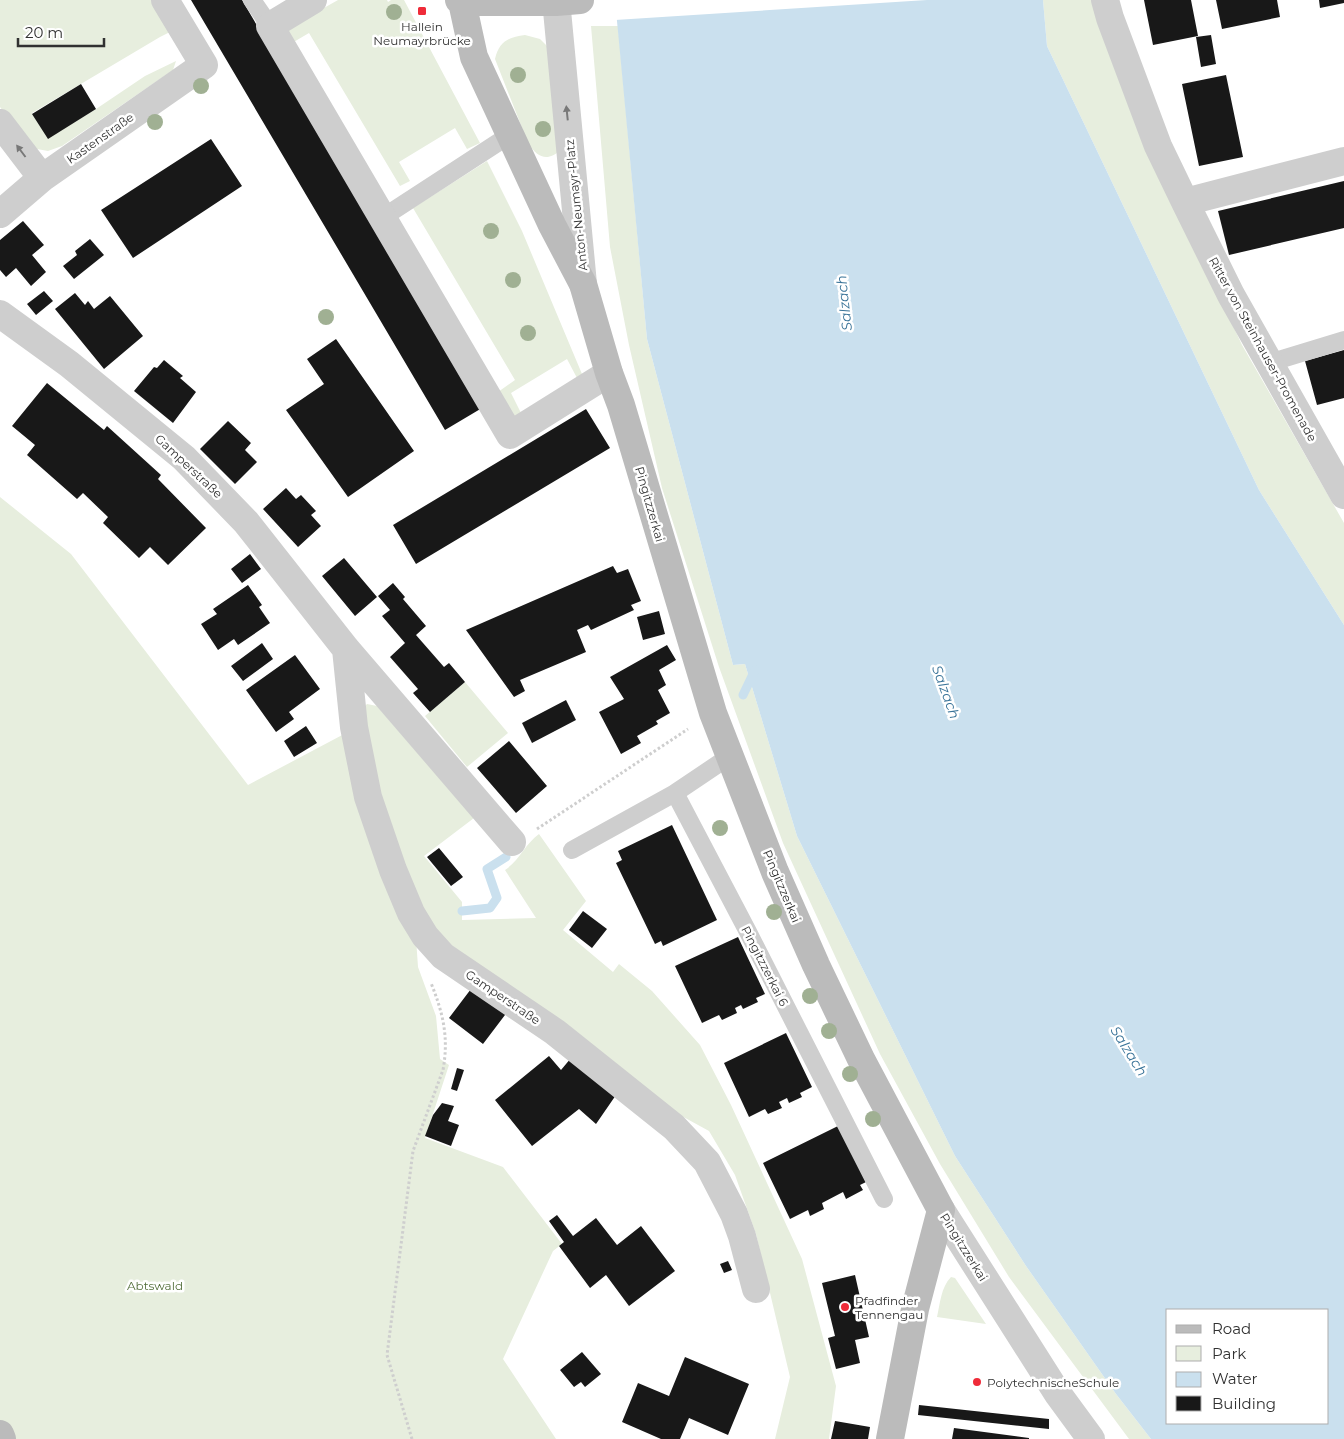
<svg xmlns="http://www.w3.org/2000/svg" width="1344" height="1439" font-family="Montserrat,sans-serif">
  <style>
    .green { fill: #e7eede }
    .water { fill: #cae0ee; fill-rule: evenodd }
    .pier { fill: #fff }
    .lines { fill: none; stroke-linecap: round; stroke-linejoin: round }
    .stream { stroke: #cae0ee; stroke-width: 9 }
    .building { fill: #181818 }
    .path { stroke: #cecece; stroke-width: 3; stroke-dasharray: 2.5 2.5; stroke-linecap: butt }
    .lane { stroke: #cecece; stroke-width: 18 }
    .street { stroke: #cecece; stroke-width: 28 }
    .secondary { stroke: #bbb; stroke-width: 28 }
    .tree { fill: #a0b093 }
    .oneway { fill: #787878 }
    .poi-dot { fill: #ef2b39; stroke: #fff; stroke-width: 2 }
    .labels { text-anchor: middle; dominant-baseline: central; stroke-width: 5; stroke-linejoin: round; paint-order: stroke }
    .poi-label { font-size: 12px; fill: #313131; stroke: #fff; text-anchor: start }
    .street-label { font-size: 12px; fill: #313131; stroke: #fff }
    .park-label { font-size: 12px; fill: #536f3b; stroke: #fff }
    .water-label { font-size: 14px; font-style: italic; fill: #397398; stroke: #fff }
  </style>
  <rect width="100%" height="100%" fill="#fff"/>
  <!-- green -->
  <path class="green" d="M 0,0 L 153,0 L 172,31 L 160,37 L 32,113 L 48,138 L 96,109 L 145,76 L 176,61 L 173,70 L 62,146 L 48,151 L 37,149 L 24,139 L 0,107 Z
    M 338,0 L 387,0 L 388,2 L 391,0 L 404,0 L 480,143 L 467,149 L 455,128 L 399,162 L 410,181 L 400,186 L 309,33 L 292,43 L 285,30 Z
    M 1043,0 L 1094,0 L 1147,141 L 1242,345 L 1344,523 L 1344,625 L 1259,490 L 1047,46 Z
    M 591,26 L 618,26 L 647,339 L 733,665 L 745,664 L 797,836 L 955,1156 L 1026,1266 L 1116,1394 L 1151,1439 L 1129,1439 L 1009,1277 L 940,1164 L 880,1054 L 783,843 L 719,667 L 662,488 L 629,345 L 610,247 Z
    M 525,35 L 540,39 L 548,47 L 561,150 C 547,162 538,158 528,143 L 495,59 C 499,42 508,37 525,35 Z
    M 487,161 L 522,231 L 582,374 L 577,378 L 567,359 L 511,393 L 521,413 L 511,418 L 498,392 L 515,380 L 413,208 Z
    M 0,497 L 71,554 L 248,785 L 346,733 L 416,938 L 418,967 L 436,1016 L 440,1059 L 449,1065 L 425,1138 L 503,1167 L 562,1244 L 553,1251 L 503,1359 L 556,1439 L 0,1439 Z
    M 465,682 L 508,733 L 467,767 L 425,716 Z
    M 367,704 L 377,706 L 474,818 L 424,856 L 462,902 L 462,920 L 536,918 L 505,870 C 519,861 525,844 539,834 L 586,901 L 563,930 L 613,972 L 619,964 L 652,991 L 700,1045 L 731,1105 L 802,1259 L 836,1386 L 829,1439 L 775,1439 L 790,1377 L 756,1234 L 735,1175 L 709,1131 L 678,1114 L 436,934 L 420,909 L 376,790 L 363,708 Z
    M 951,1277 L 955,1278 L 986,1324 L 937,1317 C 940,1304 941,1287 951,1277 Z"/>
  <!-- water -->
  <path class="water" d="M 615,0 L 1043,0 L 1047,46 L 1259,490 L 1344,625 L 1344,1439 L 1151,1439 L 1116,1394 L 1026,1266 L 955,1156 L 797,836 L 745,664 L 733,665 L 647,339 ZM 1168,1310 L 1328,1310 L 1328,1423 L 1168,1423 Z"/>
  <!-- pier -->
  <path class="pier" d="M 613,0 L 927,0 L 615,20 Z"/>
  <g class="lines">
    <!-- stream -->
    <path class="stream" d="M 743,695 L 755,670
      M 462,911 L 490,908 L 497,898 L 487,869 L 506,857"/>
  </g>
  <!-- building -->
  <path class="building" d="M 191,0 L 242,0 L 482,408 L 445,430 Z
    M 1144,0 L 1191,0 L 1198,36 L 1153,45 Z
    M 1216,0 L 1277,0 L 1280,17 L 1222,29 Z
    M 1319,0 L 1344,0 L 1344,3 L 1320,8 Z
    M 1211,35 L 1216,64 L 1201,67 L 1196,37 Z
    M 1226,75 L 1243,157 L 1199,166 L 1182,84 Z
    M 81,84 L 96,109 L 48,139 L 32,114 Z
    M 211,139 L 242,186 L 133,258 L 101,210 Z
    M 1344,181 L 1344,228 L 1229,255 L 1218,211 Z
    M 23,221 L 44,245 L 32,255 L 46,272 L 31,286 L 16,268 L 6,277 L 0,270 L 0,240 Z
    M 90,239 L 104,255 L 74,279 L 63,266 L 77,255 L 75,251 Z
    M 44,291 L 53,301 L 36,315 L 27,304 Z
    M 75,293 L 85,305 L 88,301 L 94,309 L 110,296 L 143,336 L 104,369 L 55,309 Z
    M 336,339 L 414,451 L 348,497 L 286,410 L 324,384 L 307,359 Z
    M 1344,350 L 1344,398 L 1317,405 L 1305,361 Z
    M 164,360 L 183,376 L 180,378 L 196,392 L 173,423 L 134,391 L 154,367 L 157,368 Z
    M 47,383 L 104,430 L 107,426 L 161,475 L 158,479 L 206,528 L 168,565 L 150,547 L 139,558 L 103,523 L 108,517 L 83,493 L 77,499 L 27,455 L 35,445 L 12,426 Z
    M 586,409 L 610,448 L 416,564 L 393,525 Z
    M 228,421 L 251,443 L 245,450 L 257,462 L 235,484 L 200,449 Z
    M 286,488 L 296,499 L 301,495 L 316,511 L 311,515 L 321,526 L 298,547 L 263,509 Z
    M 250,554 L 261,569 L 242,583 L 231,569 Z
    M 344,558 L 377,597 L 355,616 L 322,576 Z
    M 613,566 L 617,573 L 628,569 L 641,601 L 631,605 L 634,610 L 591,630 L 588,625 L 577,630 L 586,652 L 520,680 L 525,691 L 514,697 L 466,630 Z
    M 393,583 L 405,597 L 403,599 L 426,626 L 416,635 L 444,667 L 449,663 L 465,682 L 430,712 L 413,693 L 418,689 L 390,657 L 405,643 L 382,616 L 390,610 L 378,596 Z
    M 248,585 L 262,605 L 259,607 L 270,623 L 238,645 L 234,639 L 218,650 L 201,624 L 217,614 L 213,609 Z
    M 659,611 L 665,634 L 643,640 L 637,617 Z
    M 262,643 L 273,659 L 243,681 L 231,666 Z
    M 667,645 L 676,660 L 659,670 L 666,685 L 658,690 L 670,713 L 656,721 L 658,724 L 637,736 L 641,743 L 621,754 L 599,712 L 624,699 L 610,677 Z
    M 295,655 L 320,689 L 289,712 L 294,719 L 276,732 L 246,690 Z
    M 566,700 L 576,720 L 532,743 L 522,723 Z
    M 306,726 L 317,743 L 294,757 L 284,741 Z
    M 509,741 L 547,786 L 516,813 L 477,768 Z
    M 672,825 L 717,920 L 663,946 L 661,941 L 655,944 L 616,863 L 622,860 L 618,851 Z
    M 439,848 L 463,877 L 451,886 L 427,857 Z
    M 583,911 L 607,929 L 592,948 L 569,930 Z
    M 738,937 L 765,994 L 756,998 L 758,1002 L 743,1009 L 741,1005 L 735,1008 L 737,1013 L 722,1020 L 719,1015 L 702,1023 L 675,966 Z
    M 474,985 L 508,1011 L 483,1044 L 449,1018 Z
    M 786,1033 L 812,1087 L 800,1093 L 802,1097 L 789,1103 L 787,1098 L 779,1102 L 782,1108 L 768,1114 L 765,1109 L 749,1117 L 724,1063 Z
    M 549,1056 L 561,1070 L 571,1058 L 616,1095 L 596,1124 L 579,1109 L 532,1146 L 495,1100 Z
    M 457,1068 L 464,1070 L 457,1091 L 451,1089 Z
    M 442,1103 L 454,1106 L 448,1121 L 459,1125 L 451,1146 L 425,1136 L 433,1115 Z
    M 838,1126 L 866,1182 L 860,1185 L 863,1190 L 846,1199 L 843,1192 L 822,1203 L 824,1209 L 810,1216 L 808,1210 L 790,1219 L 763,1163 Z
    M 557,1215 L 573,1236 L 596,1218 L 617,1245 L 641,1226 L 675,1271 L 629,1306 L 606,1275 L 590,1288 L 559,1246 L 564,1242 L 549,1221 Z
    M 728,1261 L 732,1270 L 724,1273 L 720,1264 Z
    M 855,1275 L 869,1337 L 855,1340 L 860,1363 L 836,1369 L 828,1338 L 835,1336 L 822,1283 Z
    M 582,1352 L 601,1374 L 585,1387 L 581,1382 L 574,1387 L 560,1370 Z
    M 685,1357 L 749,1384 L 728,1435 L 689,1418 L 680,1439 L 661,1439 L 622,1422 L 638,1383 L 669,1396 Z
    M 919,1405 L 1049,1419 L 1049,1429 L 918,1415 Z
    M 835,1421 L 870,1427 L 868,1439 L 831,1439 Z
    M 954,1428 L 1029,1438 L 1029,1439 L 952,1439 Z"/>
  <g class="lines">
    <!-- path -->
    <path class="path" d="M 537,829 L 688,729
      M 412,1439 L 387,1355 L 413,1151 L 443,1070 C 449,1037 443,1013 431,983"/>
    <!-- lane -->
    <path class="lane" d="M 252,0 L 270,26
      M 382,218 L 511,134
      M 1269,363 L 1344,340
      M 730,756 L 675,793 L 747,930 L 884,1199
      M 572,850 L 675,793"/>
    <!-- street -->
    <path class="street" d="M 313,0 L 270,26 L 510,435 L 609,373
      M 556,0 L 583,284
      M 1105,0 L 1110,18 L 1158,146 L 1185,202 L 1231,295 L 1344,495
      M 0,123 L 42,178
      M 1185,202 L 1344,161
      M 0,214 L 42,178 L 204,65 L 165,0
      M 0,314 L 69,364 L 184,458 L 246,522 L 346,649 L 512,842
      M 346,649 L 354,727 L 368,797 L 393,870 L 411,913 L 425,936 L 443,956 L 555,1032 L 674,1127 L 707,1162 L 734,1214 L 742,1236 L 756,1289
      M 941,1210 L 1058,1394 L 1091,1439"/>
    <!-- secondary -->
    <path class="secondary" d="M 459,0 L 462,2 L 556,2 L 580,0
      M 462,2 L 474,57 L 552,225 L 583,284 L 609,373 L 621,405 L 713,713 L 775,872 L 816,965 L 861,1059 L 941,1210 L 915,1309 L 890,1439
      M 0,1434 L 2,1439"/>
  </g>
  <!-- trees -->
  <g class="tree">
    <circle cx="394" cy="12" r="8"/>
    <circle cx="518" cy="75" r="8"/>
    <circle cx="201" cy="86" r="8"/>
    <circle cx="155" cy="122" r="8"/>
    <circle cx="543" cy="129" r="8"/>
    <circle cx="491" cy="231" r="8"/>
    <circle cx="513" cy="280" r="8"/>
    <circle cx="326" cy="317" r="8"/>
    <circle cx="528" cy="333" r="8"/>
    <circle cx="720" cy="828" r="8"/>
    <circle cx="774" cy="912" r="8"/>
    <circle cx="810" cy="996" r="8"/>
    <circle cx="829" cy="1031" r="8"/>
    <circle cx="850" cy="1074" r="8"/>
    <circle cx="873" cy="1119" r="8"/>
  </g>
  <!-- one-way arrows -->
  <defs><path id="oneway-solid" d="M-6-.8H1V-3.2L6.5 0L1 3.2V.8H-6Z" transform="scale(1.25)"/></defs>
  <g class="oneway">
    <use href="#oneway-solid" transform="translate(567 113) rotate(-96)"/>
    <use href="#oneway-solid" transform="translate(21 151) rotate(-127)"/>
  </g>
  <!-- markers -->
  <g class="poi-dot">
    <rect x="417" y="6" width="10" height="10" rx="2.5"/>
    <circle cx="845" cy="1307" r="5"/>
    <circle cx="977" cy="1382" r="5"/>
  </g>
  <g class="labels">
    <!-- poi labels -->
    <g class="poi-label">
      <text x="422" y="26" text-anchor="middle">Hallein<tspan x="422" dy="14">Neumayrbrücke</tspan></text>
      <text x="855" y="1300">Pfadfinder<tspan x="855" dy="14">Tennengau</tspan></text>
      <text x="987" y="1382">PolytechnischeSchule</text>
    </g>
    <!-- street labels -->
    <g class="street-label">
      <text transform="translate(100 138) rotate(-35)">Kastenstraße</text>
      <text transform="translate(576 205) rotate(-96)">Anton-Neumayr-Platz</text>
      <text transform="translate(1263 349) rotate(61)">Ritter von Steinhauser-Promenade</text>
      <text transform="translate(189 466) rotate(43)">Gamperstraße</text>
      <text transform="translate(650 504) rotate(74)">Pingitzzerkai</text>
      <text transform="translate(782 886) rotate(67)">Pingitzzerkai</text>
      <text transform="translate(765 966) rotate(63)">Pingitzzerkai 6</text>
      <text transform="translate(503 997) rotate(34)">Gamperstraße</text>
      <text transform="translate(964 1247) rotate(58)">Pingitzzerkai</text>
    </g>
    <!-- park labels -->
    <g class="park-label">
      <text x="155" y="1285">Abtswald</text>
    </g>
    <!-- water labels -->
    <g class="water-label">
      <text transform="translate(844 303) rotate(-96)">Salzach</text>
      <text transform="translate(946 692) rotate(70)">Salzach</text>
      <text transform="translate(1129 1051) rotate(58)">Salzach</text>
    </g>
  </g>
  <!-- legend -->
  <rect x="1166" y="1309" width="162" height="115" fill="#ffffff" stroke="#adadad"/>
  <rect x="1176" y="1325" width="25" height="8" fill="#bbbbbb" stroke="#adadad"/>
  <text x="1212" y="1334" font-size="15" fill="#313131">Road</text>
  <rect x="1176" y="1346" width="25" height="15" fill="#e7eede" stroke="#adadad"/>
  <text x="1212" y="1359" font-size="15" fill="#313131">Park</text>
  <rect x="1176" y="1372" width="25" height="15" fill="#cae0ee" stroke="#adadad"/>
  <text x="1212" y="1384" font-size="15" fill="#313131">Water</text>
  <rect x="1176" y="1396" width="25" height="15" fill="#181818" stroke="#adadad"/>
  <text x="1212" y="1409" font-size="15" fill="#313131">Building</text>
  <!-- scale -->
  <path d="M18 38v8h86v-8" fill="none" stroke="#313131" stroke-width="2.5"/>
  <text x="25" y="38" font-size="15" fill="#313131" stroke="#ffffff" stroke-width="4" paint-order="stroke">20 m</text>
</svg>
